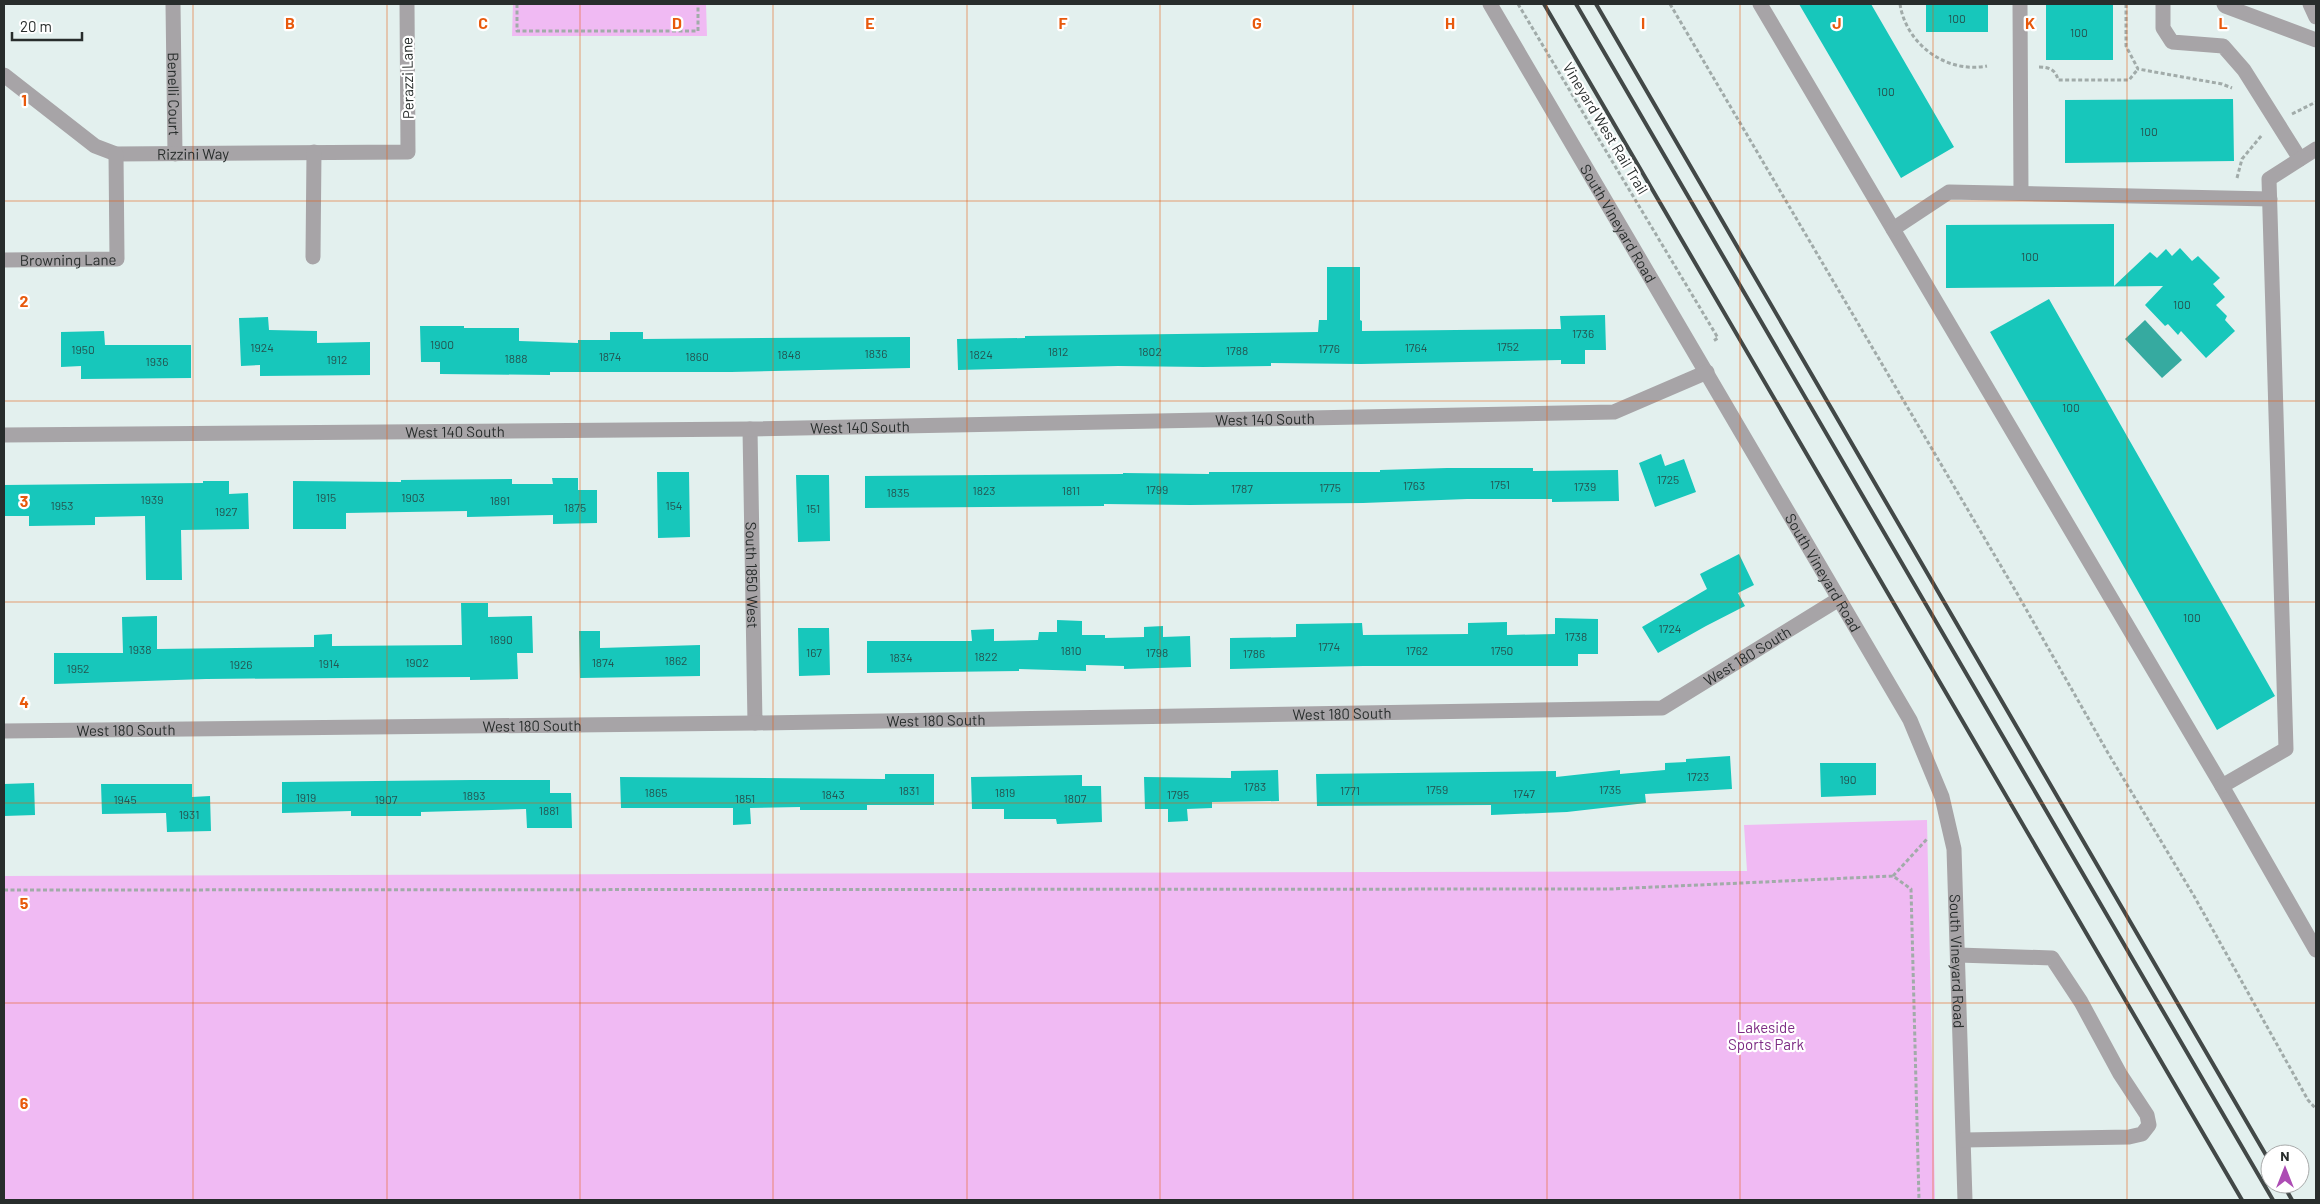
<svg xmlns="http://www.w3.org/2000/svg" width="2320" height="1204" font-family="Barlow,sans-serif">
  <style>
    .green { fill: #f0baf3 }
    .water { fill: #36aaa0 }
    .building { fill: #17c7bb }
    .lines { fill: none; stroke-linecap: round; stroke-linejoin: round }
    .path { stroke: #a1aba9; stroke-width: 3; stroke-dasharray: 4 2.5; stroke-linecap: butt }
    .minor { stroke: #a7a4a7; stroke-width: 15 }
    .rail { stroke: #424847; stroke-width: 4 }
    .grid { fill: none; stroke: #e8590c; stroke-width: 1; stroke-opacity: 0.55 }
    .labels { text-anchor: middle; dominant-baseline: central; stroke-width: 4.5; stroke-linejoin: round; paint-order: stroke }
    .number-label { font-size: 12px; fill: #245450 }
    .street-label { font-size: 15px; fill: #282d2c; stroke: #fff }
    .park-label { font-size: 15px; fill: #7c2a83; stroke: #fff }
    .grid-label { font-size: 16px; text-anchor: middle; font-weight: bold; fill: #e8590c; stroke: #fff; stroke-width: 4.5; stroke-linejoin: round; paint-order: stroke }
  </style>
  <rect width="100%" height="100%" fill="#e3f0ee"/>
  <!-- green -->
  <path class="green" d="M 513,4 L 706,4 L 707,36 L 512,36 Z
    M 1927,820 L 1935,1200 L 4,1200 L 4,876 L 1747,871 L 1744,825 Z"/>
  <!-- water -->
  <path class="water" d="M 2145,320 L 2182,360 L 2162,378 L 2125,339 Z"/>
  <!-- building -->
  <path class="building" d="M 1799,4 L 1871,4 L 1954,147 L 1901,178 Z
    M 1926,4 L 1988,4 L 1988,32 L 1926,32 Z
    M 2046,4 L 2113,4 L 2113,60 L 2046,60 Z
    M 2233,99 L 2234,161 L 2065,163 L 2065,100 Z
    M 2114,224 L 2114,286 L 2150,252 L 2157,258 L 2166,249 L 2172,256 L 2180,248 L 2192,261 L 2198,256 L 2220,278 L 2213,284 L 2225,297 L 2216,305 L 2227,316 L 2225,320 L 2235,331 L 2206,358 L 2181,331 L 2178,335 L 2168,324 L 2165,326 L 2145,305 L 2163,286 L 1946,288 L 1946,225 Z
    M 1327,267 L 1360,267 L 1360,320 L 1362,321 L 1362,331 L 1561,329 L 1560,316 L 1605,315 L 1606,350 L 1585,350 L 1585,364 L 1561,364 L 1561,360 L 1361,364 L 1271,363 L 1271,366 L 1203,367 L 1118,366 L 958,370 L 957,339 L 1025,338 L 1025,336 L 1318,332 L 1319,320 L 1327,320 Z
    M 2049,299 L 2275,696 L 2217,730 L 1990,332 Z
    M 268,317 L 269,330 L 317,331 L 317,343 L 370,342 L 370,375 L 260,376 L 260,365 L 241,366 L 239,318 Z
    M 420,326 L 464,326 L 464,328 L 519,328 L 519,341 L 578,343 L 578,340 L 610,340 L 610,332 L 643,332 L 643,339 L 910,337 L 910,368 L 731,372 L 550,372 L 550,375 L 440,374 L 440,362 L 421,362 Z
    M 104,331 L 105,345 L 191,345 L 191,378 L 81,379 L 81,366 L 61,367 L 61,332 Z
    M 1661,454 L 1665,466 L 1684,459 L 1696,492 L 1655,507 L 1639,463 Z
    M 1447,468 L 1533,468 L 1533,471 L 1618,470 L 1619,501 L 1552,502 L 1552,499 L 1467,499 L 1363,503 L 1190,505 L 1104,504 L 1104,506 L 865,508 L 865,476 L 1123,474 L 1123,473 L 1209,474 L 1209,472 L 1380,472 L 1380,470 Z
    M 657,472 L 689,472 L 690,537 L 658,538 Z
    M 796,475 L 829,475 L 830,541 L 798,542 Z
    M 552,478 L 578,478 L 578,490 L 597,490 L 597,523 L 553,524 L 553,515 L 467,517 L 467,511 L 346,513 L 346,529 L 293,529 L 293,481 L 401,482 L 401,480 L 512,479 L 512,484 L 553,484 Z
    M 203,481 L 229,481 L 229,494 L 248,493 L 249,529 L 181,530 L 182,580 L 146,580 L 145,516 L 95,517 L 95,525 L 29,526 L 29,516 L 4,516 L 4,485 L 203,483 Z
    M 1739,554 L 1754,585 L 1738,593 L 1745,606 L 1706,626 L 1658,653 L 1642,627 L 1707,589 L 1700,574 Z
    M 461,603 L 488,603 L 488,617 L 532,616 L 533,653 L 517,653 L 518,679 L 470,680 L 470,677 L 206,679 L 54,684 L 54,653 L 123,653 L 122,617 L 157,616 L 157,649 L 314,647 L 314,635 L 332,634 L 332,646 L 462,645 Z
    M 1555,618 L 1598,619 L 1598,654 L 1578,654 L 1578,666 L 1363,666 L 1230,669 L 1230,638 L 1296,637 L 1296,624 L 1362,623 L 1363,635 L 1468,634 L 1468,623 L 1507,622 L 1507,635 L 1555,634 Z
    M 1057,620 L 1082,621 L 1082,635 L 1105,635 L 1105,638 L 1144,637 L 1144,627 L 1163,626 L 1163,637 L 1190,636 L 1191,667 L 1124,669 L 1124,666 L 1086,665 L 1086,671 L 1019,669 L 1019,671 L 867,673 L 867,641 L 972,641 L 971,630 L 994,629 L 994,641 L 1038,640 L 1039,632 L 1057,632 Z
    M 798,628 L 829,628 L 830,675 L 799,676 Z
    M 579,631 L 600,631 L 600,648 L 700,645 L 700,676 L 580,678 Z
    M 1730,756 L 1732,789 L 1645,794 L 1646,803 L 1567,812 L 1491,815 L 1491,805 L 1317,806 L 1316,774 L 1556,771 L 1556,777 L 1620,770 L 1620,774 L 1665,770 L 1665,763 L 1686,762 L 1686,759 Z
    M 1820,763 L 1876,763 L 1876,795 L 1821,797 Z
    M 1278,770 L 1279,801 L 1212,802 L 1212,808 L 1187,809 L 1188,821 L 1168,822 L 1168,809 L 1145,809 L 1144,777 L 1231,778 L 1231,771 Z
    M 885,774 L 934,774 L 934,805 L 867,805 L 867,810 L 800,810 L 800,807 L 750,808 L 751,824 L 733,825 L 733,808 L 621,808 L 620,777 L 885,779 Z
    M 1082,775 L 1082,786 L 1101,786 L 1102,822 L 1057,824 L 1056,819 L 1004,819 L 1004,809 L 972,809 L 971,777 Z
    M 471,780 L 550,780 L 550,793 L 571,793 L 572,828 L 527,828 L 526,809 L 421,812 L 421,816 L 351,816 L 351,811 L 282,813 L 282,782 Z
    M 34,783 L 35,815 L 4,816 L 4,784 Z
    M 101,784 L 192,784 L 192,797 L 210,796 L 211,831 L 167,832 L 166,813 L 102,814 Z"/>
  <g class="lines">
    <!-- path -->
    <path class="path" d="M 517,4 L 517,31 L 698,31 L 698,4
      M 1518,4 L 1718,338 L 1713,341
      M 1670,4 L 2018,595 L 2108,753 L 2194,896 L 2308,1100 L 2316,1109
      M 1900,4 C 1906,44 1946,74 1987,66
      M 2126,4 L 2126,46 L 2138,69 L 2222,84 L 2232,88
      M 2039,67 C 2049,67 2056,70 2058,80 L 2129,80 L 2138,69
      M 2292,114 L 2316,102
      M 2237,178 L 2242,159 L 2262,135
      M 1893,876 L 1927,839
      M 4,890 L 1611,889 L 1893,876 L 1911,889 L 1919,1200"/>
    <!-- minor -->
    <g class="minor">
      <path id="s1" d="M 173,4 L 175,154"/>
      <path id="s2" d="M 1490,4 L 1910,720 L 1942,797 L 1954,849 L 1965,1200"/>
      <path d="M 1760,4 L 2222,786 L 2316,950"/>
      <path d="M 2020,4 L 2021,193"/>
      <path d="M 2163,4 L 2163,28 L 2172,42 L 2223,46 L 2244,70 L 2300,159"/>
      <path d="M 2224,4 L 2225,6 L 2316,40"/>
      <path d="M 2310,4 L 2316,17"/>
      <path id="s3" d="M 4,75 L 95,146 L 116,154 L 408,152 L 407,4"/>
      <path d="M 1893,229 L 1949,192 L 2270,199"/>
      <path d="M 313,257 L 314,152"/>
      <path id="s4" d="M 4,260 L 117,259 L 116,154"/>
      <path id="s5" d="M 750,429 L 755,723"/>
      <path id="s6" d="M 4,435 L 750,429 L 1614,412 L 1707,372"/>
      <path id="s7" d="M 4,731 L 755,723 L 1662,708 L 1839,599"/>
      <path d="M 2222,786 L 2286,749 L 2269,179 L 2316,149"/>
      <path d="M 1958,955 L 2052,958 L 2081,1002 L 2120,1074 L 2147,1115 L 2149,1125 L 2142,1134 L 2129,1137 L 1964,1140"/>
    </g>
    <!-- rail -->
    <path class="rail" d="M 1544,4 L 2242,1200
      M 1576,4 L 2273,1200
      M 1596,4 L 2270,1162
      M 2283,1184 L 2292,1200"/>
  </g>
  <!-- grid -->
  <path class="grid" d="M 193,4 L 193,1200M 387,4 L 387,1200M 580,4 L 580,1200M 773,4 L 773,1200M 967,4 L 967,1200M 1160,4 L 1160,1200M 1353,4 L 1353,1200M 1547,4 L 1547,1200M 1740,4 L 1740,1200M 1933,4 L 1933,1200M 2127,4 L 2127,1200M 4,201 L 2316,201M 4,401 L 2316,401M 4,602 L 2316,602M 4,803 L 2316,803M 4,1003 L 2316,1003"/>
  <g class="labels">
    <!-- number labels -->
    <g class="number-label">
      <text x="1957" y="18">100</text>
      <text x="2079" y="32">100</text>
      <text x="1886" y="91">100</text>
      <text x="2149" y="131">100</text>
      <text x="2030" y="256">100</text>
      <text x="2182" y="304">100</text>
      <text x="1583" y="333">1736</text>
      <text x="442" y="344">1900</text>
      <text x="1508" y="346">1752</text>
      <text x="262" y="347">1924</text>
      <text x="1416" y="347">1764</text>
      <text x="1329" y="348">1776</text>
      <text x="83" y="349">1950</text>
      <text x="1237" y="350">1788</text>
      <text x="1058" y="351">1812</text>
      <text x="1150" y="351">1802</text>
      <text x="876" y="353">1836</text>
      <text x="789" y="354">1848</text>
      <text x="981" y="354">1824</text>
      <text x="610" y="356">1874</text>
      <text x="697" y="356">1860</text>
      <text x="516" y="358">1888</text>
      <text x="337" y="359">1912</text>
      <text x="157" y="361">1936</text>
      <text x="2071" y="407">100</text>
      <text x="1668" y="479">1725</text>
      <text x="1500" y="484">1751</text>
      <text x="1414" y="485">1763</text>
      <text x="1585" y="486">1739</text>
      <text x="1330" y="487">1775</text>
      <text x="1242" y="488">1787</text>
      <text x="1157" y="489">1799</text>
      <text x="984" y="490">1823</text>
      <text x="1071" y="490">1811</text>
      <text x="898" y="492">1835</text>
      <text x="326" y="497">1915</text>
      <text x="413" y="497">1903</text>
      <text x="152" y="499">1939</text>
      <text x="500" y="500">1891</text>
      <text x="62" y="505">1953</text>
      <text x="674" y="505">154</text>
      <text x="575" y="507">1875</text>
      <text x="813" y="508">151</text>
      <text x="226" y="511">1927</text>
      <text x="2192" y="617">100</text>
      <text x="1670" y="628">1724</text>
      <text x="1576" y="636">1738</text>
      <text x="501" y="639">1890</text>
      <text x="1329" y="646">1774</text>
      <text x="140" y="649">1938</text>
      <text x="1071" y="650">1810</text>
      <text x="1417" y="650">1762</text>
      <text x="1502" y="650">1750</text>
      <text x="814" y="652">167</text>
      <text x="1157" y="652">1798</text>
      <text x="1254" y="653">1786</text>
      <text x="986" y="656">1822</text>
      <text x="901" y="657">1834</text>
      <text x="676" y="660">1862</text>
      <text x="417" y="662">1902</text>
      <text x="603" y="662">1874</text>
      <text x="329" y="663">1914</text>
      <text x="241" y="664">1926</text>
      <text x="78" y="668">1952</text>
      <text x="1698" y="776">1723</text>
      <text x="1848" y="779">190</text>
      <text x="1255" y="786">1783</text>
      <text x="1437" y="789">1759</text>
      <text x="1610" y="789">1735</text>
      <text x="909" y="790">1831</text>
      <text x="1350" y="790">1771</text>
      <text x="656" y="792">1865</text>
      <text x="1005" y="792">1819</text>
      <text x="1524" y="793">1747</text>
      <text x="833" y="794">1843</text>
      <text x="1178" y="794">1795</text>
      <text x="474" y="795">1893</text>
      <text x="306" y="797">1919</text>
      <text x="745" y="798">1851</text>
      <text x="1075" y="798">1807</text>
      <text x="125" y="799">1945</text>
      <text x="386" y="799">1907</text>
      <text x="549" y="810">1881</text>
      <text x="189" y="814">1931</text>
    </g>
    <!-- street labels -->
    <g class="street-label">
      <text transform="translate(407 78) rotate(-91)">Perazzi Lane</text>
      <text stroke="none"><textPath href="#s1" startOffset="90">Benelli Court</textPath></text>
      <text transform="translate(1606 128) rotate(59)">Vineyard West Rail Trail</text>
      <text stroke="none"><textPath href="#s3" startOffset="215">Rizzini Way</textPath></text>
      <text stroke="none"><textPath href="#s2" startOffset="254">South Vineyard Road</textPath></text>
      <text stroke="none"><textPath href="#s4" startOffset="64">Browning Lane</textPath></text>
      <text stroke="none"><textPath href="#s6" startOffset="1261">West 140 South</textPath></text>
      <text stroke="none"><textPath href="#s6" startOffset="856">West 140 South</textPath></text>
      <text stroke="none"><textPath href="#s6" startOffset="451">West 140 South</textPath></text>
      <text stroke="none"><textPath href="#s2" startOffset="659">South Vineyard Road</textPath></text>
      <text stroke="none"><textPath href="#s5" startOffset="146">South 1850 West</textPath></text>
      <text stroke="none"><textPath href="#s7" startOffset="1758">West 180 South</textPath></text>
      <text stroke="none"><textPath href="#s7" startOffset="1338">West 180 South</textPath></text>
      <text stroke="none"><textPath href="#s7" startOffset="932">West 180 South</textPath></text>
      <text stroke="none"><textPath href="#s7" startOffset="528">West 180 South</textPath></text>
      <text stroke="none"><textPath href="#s7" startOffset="122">West 180 South</textPath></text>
      <text stroke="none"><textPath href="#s2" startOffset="1079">South Vineyard Road</textPath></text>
    </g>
    <!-- park labels -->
    <g class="park-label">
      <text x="1766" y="1027">Lakeside<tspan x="1766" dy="17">Sports Park</tspan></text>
    </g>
  </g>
  <g class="grid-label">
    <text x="290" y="29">B</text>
    <text x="483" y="29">C</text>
    <text x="677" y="29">D</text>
    <text x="870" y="29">E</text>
    <text x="1063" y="29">F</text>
    <text x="1257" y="29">G</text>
    <text x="1450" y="29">H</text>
    <text x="1643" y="29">I</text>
    <text x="1837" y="29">J</text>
    <text x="2030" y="29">K</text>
    <text x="2223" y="29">L</text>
    <text x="24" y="106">1</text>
    <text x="24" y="307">2</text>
    <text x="24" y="507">3</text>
    <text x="24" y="708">4</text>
    <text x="24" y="909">5</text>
    <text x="24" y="1109">6</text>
  </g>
  <!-- border -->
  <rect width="2320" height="1204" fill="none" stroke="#282d2c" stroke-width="10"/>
  <!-- north arrow -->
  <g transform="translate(2285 1169)"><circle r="24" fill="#ffffff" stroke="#a9abab"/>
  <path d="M0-4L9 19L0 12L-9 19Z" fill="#ad4cb4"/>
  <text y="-8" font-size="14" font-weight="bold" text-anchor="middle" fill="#282d2c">N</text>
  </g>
  <!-- scale -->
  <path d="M12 32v8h70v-8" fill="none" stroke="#282d2c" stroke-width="2.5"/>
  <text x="20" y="32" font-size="15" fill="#282d2c" stroke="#ffffff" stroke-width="4" paint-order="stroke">20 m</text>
</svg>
